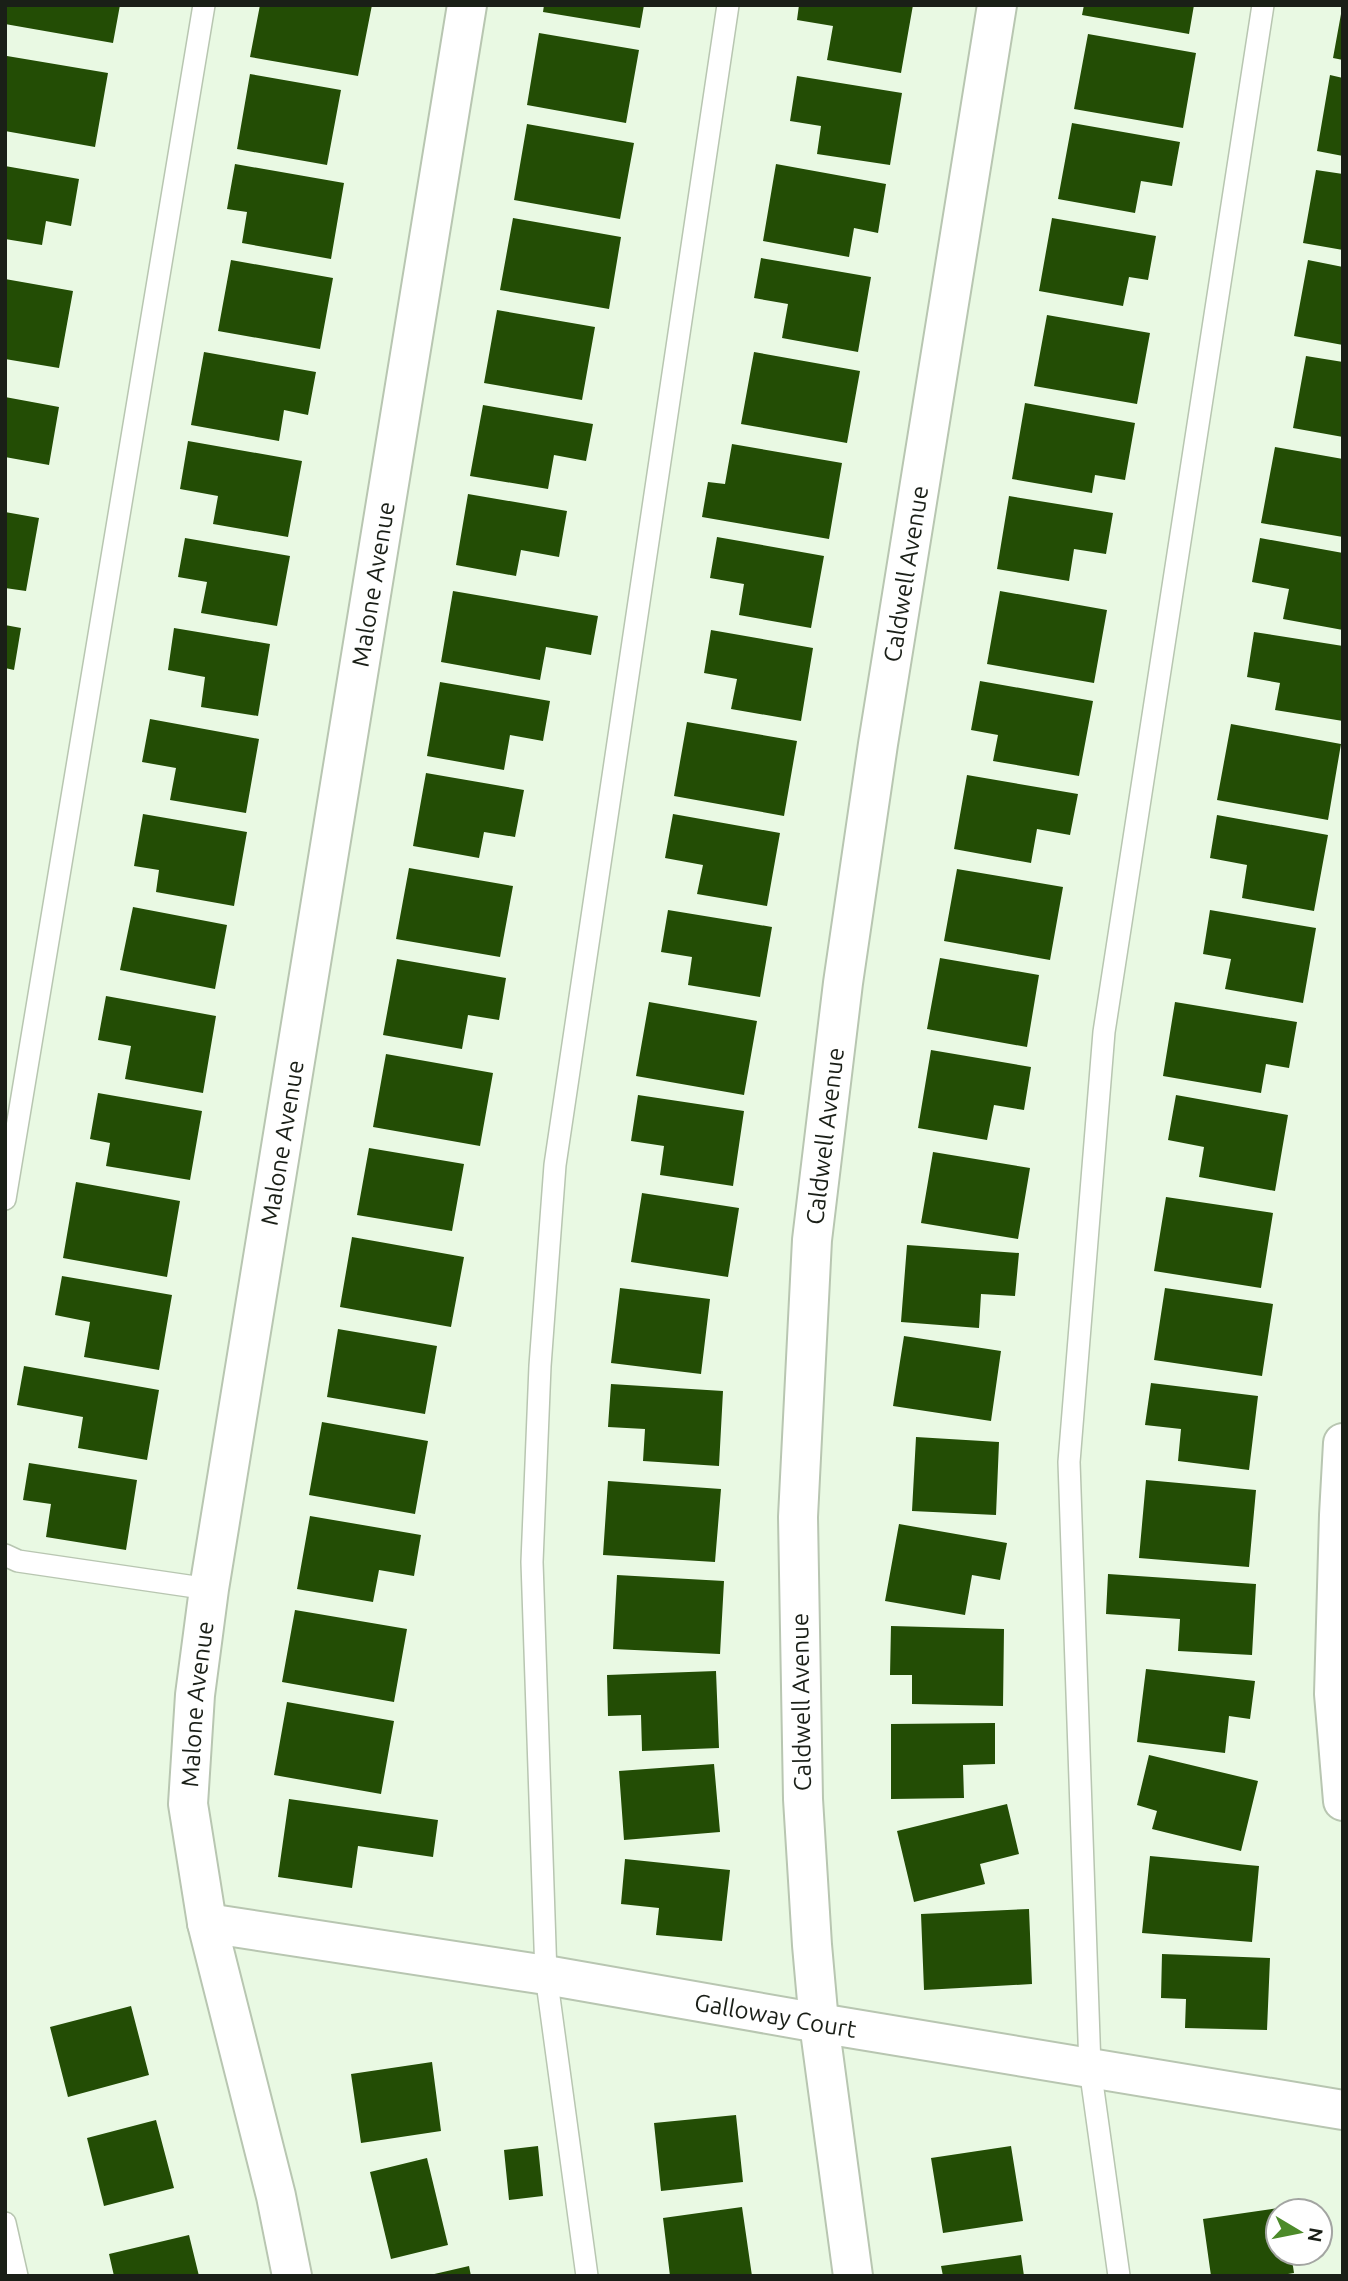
<svg xmlns="http://www.w3.org/2000/svg" width="1348" height="2281" font-family="Ubuntu,sans-serif">
  <style>
    .building { fill: #234d05 }
    .lines { fill: none; stroke-linecap: round; stroke-linejoin: round }
    .service-casing { stroke: #b8c6b1; stroke-width: 24 }
    .minor-casing { stroke: #b8c6b1; stroke-width: 42 }
    .service { stroke: #fff; stroke-width: 21 }
    .minor { stroke: #fff; stroke-width: 38 }
    .labels { text-anchor: middle; dominant-baseline: central; stroke-width: 7; stroke-linejoin: round; paint-order: stroke }
    .street-label { font-size: 24px; fill: #1a1f17; stroke: #fff }
  </style>
  <rect width="100%" height="100%" fill="#e9f9e3"/>
  <!-- building -->
  <path class="building" d="M 6,5 L 120,5 L 113,43 L 5,24 Z
    M 260,5 L 372,5 L 358,76 L 250,57 Z
    M 544,5 L 644,5 L 640,28 L 543,12 Z
    M 799,5 L 913,5 L 901,73 L 827,60 L 833,26 L 797,20 Z
    M 1084,5 L 1194,5 L 1189,34 L 1082,15 Z
    M 1341,14 L 1343,14 L 1343,60 L 1333,58 Z
    M 539,33 L 639,50 L 626,123 L 527,105 Z
    M 1088,34 L 1196,53 L 1183,128 L 1074,109 Z
    M 7,56 L 108,73 L 95,147 L 5,131 Z
    M 250,74 L 341,90 L 327,165 L 237,149 Z
    M 1330,75 L 1343,78 L 1343,156 L 1317,151 Z
    M 797,76 L 902,93 L 890,165 L 817,154 L 821,126 L 790,121 Z
    M 1072,123 L 1180,142 L 1172,186 L 1141,181 L 1135,213 L 1058,199 Z
    M 527,124 L 634,143 L 620,219 L 514,200 Z
    M 235,164 L 344,183 L 331,259 L 242,243 L 247,212 L 227,209 Z
    M 776,164 L 886,184 L 878,233 L 854,228 L 849,257 L 763,241 Z
    M 5,166 L 79,179 L 71,226 L 46,221 L 42,245 L 5,239 Z
    M 1316,170 L 1343,174 L 1343,250 L 1303,243 Z
    M 513,218 L 621,237 L 609,309 L 500,290 Z
    M 1052,218 L 1156,236 L 1148,280 L 1129,277 L 1123,306 L 1039,291 Z
    M 761,258 L 871,277 L 858,352 L 782,338 L 788,304 L 754,298 Z
    M 231,260 L 333,278 L 320,349 L 218,331 Z
    M 1308,260 L 1343,267 L 1343,345 L 1294,336 Z
    M 5,279 L 73,291 L 59,368 L 5,359 Z
    M 497,310 L 595,327 L 582,400 L 484,383 Z
    M 1047,315 L 1150,333 L 1137,404 L 1034,386 Z
    M 204,352 L 316,372 L 308,415 L 284,410 L 279,441 L 191,425 Z
    M 754,352 L 860,371 L 847,443 L 741,424 Z
    M 1306,356 L 1343,362 L 1343,437 L 1293,428 Z
    M 5,397 L 59,407 L 49,465 L 5,457 Z
    M 1025,403 L 1135,423 L 1125,480 L 1095,475 L 1092,493 L 1012,479 Z
    M 483,405 L 593,424 L 586,461 L 554,455 L 548,489 L 470,476 Z
    M 188,441 L 302,461 L 288,537 L 213,524 L 218,496 L 180,489 Z
    M 732,444 L 842,463 L 829,539 L 702,517 L 708,482 L 725,484 Z
    M 1275,447 L 1343,459 L 1343,537 L 1261,523 Z
    M 468,494 L 567,511 L 559,557 L 521,550 L 516,576 L 456,565 Z
    M 1009,496 L 1113,513 L 1106,554 L 1074,549 L 1069,581 L 997,569 Z
    M 5,512 L 39,518 L 26,591 L 5,588 Z
    M 717,537 L 824,556 L 811,628 L 739,615 L 744,584 L 710,578 Z
    M 185,538 L 290,556 L 277,626 L 201,613 L 207,582 L 178,577 Z
    M 1260,538 L 1343,553 L 1343,630 L 1283,619 L 1289,589 L 1252,582 Z
    M 453,591 L 598,616 L 591,655 L 546,647 L 540,680 L 441,662 Z
    M 1000,591 L 1107,610 L 1094,683 L 987,664 Z
    M 5,625 L 21,628 L 14,670 L 5,668 Z
    M 174,628 L 270,644 L 258,716 L 201,707 L 205,677 L 168,670 Z
    M 711,630 L 813,648 L 801,721 L 731,709 L 737,679 L 704,673 Z
    M 1254,632 L 1343,646 L 1343,721 L 1275,710 L 1280,683 L 1247,677 Z
    M 980,681 L 1093,701 L 1079,776 L 993,761 L 998,735 L 971,730 Z
    M 440,682 L 550,701 L 543,741 L 510,735 L 504,770 L 427,756 Z
    M 150,719 L 259,739 L 246,813 L 170,800 L 176,768 L 142,762 Z
    M 687,722 L 797,741 L 784,816 L 674,796 Z
    M 1231,724 L 1341,744 L 1328,820 L 1217,800 Z
    M 426,773 L 524,790 L 515,837 L 484,832 L 479,858 L 413,846 Z
    M 967,775 L 1078,794 L 1070,835 L 1037,829 L 1031,863 L 954,849 Z
    M 143,814 L 247,832 L 234,906 L 156,892 L 159,870 L 134,866 Z
    M 673,814 L 780,833 L 767,906 L 697,894 L 703,865 L 665,858 Z
    M 1217,815 L 1328,835 L 1314,911 L 1242,898 L 1247,865 L 1210,858 Z
    M 409,868 L 513,886 L 500,957 L 396,939 Z
    M 957,869 L 1063,887 L 1050,960 L 944,941 Z
    M 133,907 L 227,925 L 215,989 L 120,970 Z
    M 668,910 L 772,927 L 760,997 L 688,985 L 692,957 L 661,952 Z
    M 1210,910 L 1316,928 L 1303,1003 L 1225,989 L 1231,959 L 1203,954 Z
    M 940,958 L 1039,975 L 1027,1047 L 927,1029 Z
    M 397,959 L 506,978 L 499,1020 L 468,1015 L 462,1049 L 383,1035 Z
    M 106,996 L 216,1016 L 203,1093 L 125,1079 L 131,1046 L 98,1040 Z
    M 649,1002 L 757,1021 L 744,1095 L 636,1076 Z
    M 1175,1002 L 1297,1022 L 1289,1068 L 1266,1064 L 1261,1093 L 1163,1076 Z
    M 931,1050 L 1031,1067 L 1024,1110 L 994,1105 L 987,1140 L 918,1128 Z
    M 386,1054 L 493,1073 L 480,1146 L 373,1127 Z
    M 98,1093 L 202,1111 L 190,1180 L 106,1166 L 110,1143 L 90,1139 Z
    M 638,1095 L 744,1111 L 733,1186 L 660,1175 L 664,1146 L 631,1141 Z
    M 1176,1095 L 1288,1115 L 1275,1191 L 1199,1177 L 1204,1147 L 1168,1140 Z
    M 369,1148 L 464,1164 L 452,1231 L 357,1215 Z
    M 933,1152 L 1030,1168 L 1018,1239 L 921,1223 Z
    M 76,1182 L 180,1201 L 167,1277 L 63,1258 Z
    M 642,1193 L 739,1208 L 728,1277 L 631,1262 Z
    M 1166,1197 L 1273,1213 L 1261,1288 L 1154,1271 Z
    M 352,1237 L 464,1257 L 451,1327 L 340,1307 Z
    M 907,1245 L 1019,1253 L 1015,1296 L 981,1294 L 979,1328 L 901,1322 Z
    M 62,1276 L 172,1295 L 159,1370 L 84,1357 L 90,1322 L 55,1315 Z
    M 620,1288 L 710,1299 L 701,1374 L 611,1363 Z
    M 1165,1288 L 1273,1304 L 1262,1376 L 1154,1360 Z
    M 338,1329 L 437,1346 L 425,1414 L 327,1397 Z
    M 904,1336 L 1001,1351 L 991,1421 L 893,1406 Z
    M 24,1366 L 159,1390 L 147,1460 L 78,1448 L 83,1417 L 17,1405 Z
    M 1151,1383 L 1258,1396 L 1249,1470 L 1178,1461 L 1181,1429 L 1145,1425 Z
    M 611,1384 L 723,1391 L 719,1466 L 643,1461 L 645,1429 L 608,1427 Z
    M 322,1422 L 428,1441 L 415,1514 L 309,1495 Z
    M 916,1437 L 999,1442 L 996,1515 L 912,1511 Z
    M 29,1463 L 137,1480 L 126,1550 L 46,1537 L 51,1504 L 23,1500 Z
    M 1146,1480 L 1256,1490 L 1249,1567 L 1139,1558 Z
    M 608,1481 L 721,1489 L 715,1562 L 603,1555 Z
    M 310,1516 L 421,1535 L 414,1576 L 379,1570 L 373,1602 L 297,1589 Z
    M 899,1524 L 1007,1543 L 1000,1580 L 972,1575 L 965,1615 L 885,1601 Z
    M 1108,1574 L 1256,1584 L 1252,1655 L 1178,1651 L 1180,1619 L 1106,1614 Z
    M 617,1575 L 724,1581 L 720,1654 L 613,1649 Z
    M 295,1610 L 407,1629 L 394,1702 L 282,1682 Z
    M 891,1626 L 1004,1629 L 1003,1706 L 912,1704 L 912,1675 L 890,1675 Z
    M 1146,1669 L 1255,1681 L 1250,1719 L 1229,1716 L 1225,1753 L 1137,1742 Z
    M 716,1671 L 719,1748 L 642,1751 L 641,1715 L 608,1716 L 607,1675 Z
    M 287,1702 L 394,1721 L 381,1794 L 274,1775 Z
    M 995,1723 L 995,1764 L 963,1765 L 964,1798 L 891,1799 L 891,1724 Z
    M 1149,1755 L 1258,1781 L 1241,1851 L 1152,1829 L 1157,1811 L 1137,1805 Z
    M 714,1764 L 720,1832 L 624,1840 L 619,1771 Z
    M 289,1799 L 438,1820 L 433,1857 L 358,1846 L 352,1888 L 278,1877 Z
    M 1007,1804 L 1019,1854 L 980,1864 L 985,1884 L 914,1902 L 897,1831 Z
    M 1150,1856 L 1259,1866 L 1252,1942 L 1142,1933 Z
    M 625,1859 L 730,1870 L 722,1941 L 656,1935 L 659,1908 L 621,1904 Z
    M 1029,1909 L 1032,1984 L 924,1990 L 921,1914 Z
    M 1162,1954 L 1270,1958 L 1267,2030 L 1185,2028 L 1186,1999 L 1161,1998 Z
    M 131,2006 L 149,2075 L 68,2097 L 50,2027 Z
    M 432,2062 L 441,2131 L 361,2143 L 351,2074 Z
    M 736,2115 L 743,2182 L 661,2191 L 654,2123 Z
    M 156,2120 L 174,2188 L 104,2206 L 87,2138 Z
    M 538,2146 L 543,2196 L 509,2200 L 504,2150 Z
    M 1011,2146 L 1023,2221 L 943,2233 L 931,2158 Z
    M 427,2158 L 448,2245 L 391,2259 L 370,2172 Z
    M 742,2207 L 752,2276 L 670,2276 L 663,2218 Z
    M 1285,2207 L 1285,2211 L 1278,2211 L 1278,2253 L 1291,2253 L 1294,2273 L 1276,2276 L 1211,2276 L 1203,2219 Z
    M 189,2235 L 199,2276 L 114,2276 L 109,2254 Z
    M 1021,2255 L 1024,2276 L 943,2276 L 941,2266 Z
    M 469,2266 L 471,2276 L 430,2276 L 430,2275 Z"/>
  <g class="lines">
    <defs>
      <path id="service" d="M 5,1199 L 204,5
        M 5,1555 L 18,1561 L 209,1589
        M 5,2223 L 17,2276
        M 587,2276 L 546,1975 L 532,1562 L 540,1366 L 555,1165 L 728,5
        M 1119,2276 L 1090,2068 L 1069,1462 L 1104,1032 L 1263,5"/>
      <g id="minor">
        <path d="M 1343,1443 L 1339,1515 L 1334,1694 L 1343,1801"/>
        <path id="s1" d="M 207,1923 L 546,1975 L 819,2023 L 1343,2110"/>
        <path id="s2" d="M 292,2276 L 276,2196 L 207,1923 L 188,1804 L 195,1695 L 209,1589 L 467,5"/>
        <path id="s3" d="M 853,2276 L 819,2023 L 812,1945 L 803,1799 L 798,1517 L 812,1240 L 843,983 L 878,744 L 997,5"/>
      </g>
    </defs>
    <!-- service casing -->
    <use href="#service" class="service-casing"/>
    <!-- minor casing -->
    <use href="#minor" class="minor-casing"/>
    <!-- service -->
    <use href="#service" class="service"/>
    <!-- minor -->
    <use href="#minor" class="minor"/>
  </g>
  <g class="labels">
    <!-- street labels -->
    <g class="street-label">
      <text stroke="none"><textPath href="#s3" startOffset="1712">Caldwell Avenue</textPath></text>
      <text stroke="none"><textPath href="#s2" startOffset="1718">Malone Avenue</textPath></text>
      <text stroke="none"><textPath href="#s3" startOffset="1144">Caldwell Avenue</textPath></text>
      <text stroke="none"><textPath href="#s2" startOffset="1152">Malone Avenue</textPath></text>
      <text transform="translate(801 1702) rotate(-91)">Caldwell Avenue</text>
      <text stroke="none"><textPath href="#s2" startOffset="584">Malone Avenue</textPath></text>
      <text stroke="none"><textPath href="#s1" startOffset="576">Galloway Court</textPath></text>
    </g>
  </g>
  <!-- border -->
  <rect width="1348" height="2281" fill="none" stroke="#1a1f17" stroke-width="14"/>
  <!-- north arrow -->
  <g transform="translate(1299 2232) rotate(100)"><circle r="33" fill="#ffffff" stroke="#a3a5a2" stroke-width="2"/>
  <path d="M0-5L12 26L0 18L-12 26Z" fill="#4c8a29"/>
  <text y="-10" font-size="19" font-weight="bold" text-anchor="middle" fill="#1a1f17">N</text>
  </g>
</svg>
